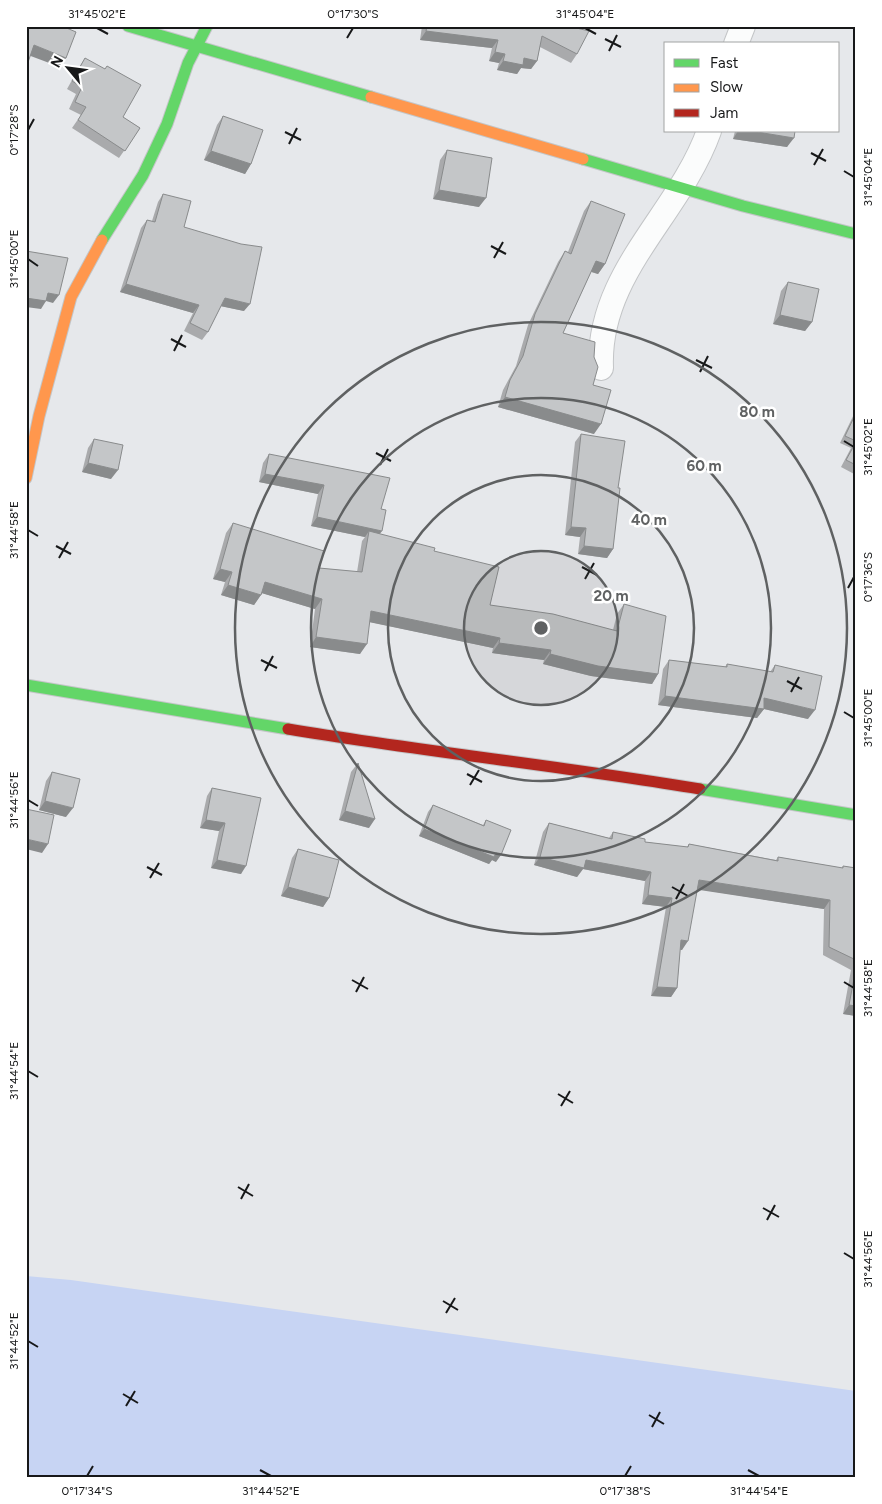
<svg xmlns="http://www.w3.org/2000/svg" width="882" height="1504" font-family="Figtree,sans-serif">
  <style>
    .green { fill: #c7d4f3 }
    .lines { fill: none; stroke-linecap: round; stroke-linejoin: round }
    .street-casing { stroke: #c3c5c7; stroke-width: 26 }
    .fast-casing { stroke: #c3c5c7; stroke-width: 13 }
    .slow-casing { stroke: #c3c5c7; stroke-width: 13 }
    .jam-casing { stroke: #c3c5c7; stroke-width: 13 }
    .street { stroke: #fbfcfc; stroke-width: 24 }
    .fast { stroke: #63d668; stroke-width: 11 }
    .slow { stroke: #ff974d; stroke-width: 11 }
    .jam { stroke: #b3261e; stroke-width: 11 }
    .wall { fill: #a9aaac }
    .shaded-wall { fill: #898b8c }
    .building { fill: #c4c6c8; stroke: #898b8c }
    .ticks { fill: none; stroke: #171819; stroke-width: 2 }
    .ring { fill: none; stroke: #5f6162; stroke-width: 2.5 }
    .centre { fill: #5f6162; stroke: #fff; stroke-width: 2.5 }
    .ring-label { font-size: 15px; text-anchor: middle; font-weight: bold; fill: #5f6162; stroke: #fff; stroke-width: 5; stroke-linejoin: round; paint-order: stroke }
    .neatline { fill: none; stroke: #171819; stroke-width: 2 }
    .ticks-label { font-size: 12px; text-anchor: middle; fill: #171819 }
  </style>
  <rect width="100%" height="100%" fill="#e6e8eb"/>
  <!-- green -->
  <path class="green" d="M 26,1276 L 71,1280 L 856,1391 L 856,1478 L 26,1478 Z"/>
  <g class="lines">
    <defs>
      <path id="street" d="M 736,44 L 743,26
        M 601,368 C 597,273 679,215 709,131"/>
      <path id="fast" d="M 128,26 L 371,97
        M 583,159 L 743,206 L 856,234
        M 102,240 L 143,175 L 167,124 L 188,63 L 207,26
        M 26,685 L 288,729
        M 700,789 L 856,815"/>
      <path id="slow" d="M 371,97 L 583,159
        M 26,478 L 39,416 L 71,297 L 102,240"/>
      <path id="jam" d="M 288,729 C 425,752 563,766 700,789"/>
    </defs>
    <!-- street casing -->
    <use href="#street" class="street-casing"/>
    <!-- fast casing -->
    <use href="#fast" class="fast-casing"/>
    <!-- slow casing -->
    <use href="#slow" class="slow-casing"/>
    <!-- jam casing -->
    <use href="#jam" class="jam-casing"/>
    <!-- street -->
    <use href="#street" class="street"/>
    <!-- fast -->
    <use href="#fast" class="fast"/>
    <!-- slow -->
    <use href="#slow" class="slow"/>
    <!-- jam -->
    <use href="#jam" class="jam"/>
  </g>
  <!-- wall -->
  <path class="wall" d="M 422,26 L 568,26 L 577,54 L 571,63 L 540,47 L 537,61 L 531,69 L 521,68 L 517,74 L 497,70 L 499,63 L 489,61 L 492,48 L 420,40 Z
    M 85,58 L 123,117 L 140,128 L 119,158 L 72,128 L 81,115 L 69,109 L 76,94 L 67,89 L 80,66 Z
    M 223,116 L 251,164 L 245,174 L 204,160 L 217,125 Z
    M 735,131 L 795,131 L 787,147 L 733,139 Z
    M 447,150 L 479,207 L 433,199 L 440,160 Z
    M 163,194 L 184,227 L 244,311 L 221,306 L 208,332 L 202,340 L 184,331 L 193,313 L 120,292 L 141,228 L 147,220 L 152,221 L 158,202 Z
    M 591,201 L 605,264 L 598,274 L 591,272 L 563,333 L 593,385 L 594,434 L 498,407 L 503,390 L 516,366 L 528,325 L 558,262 L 565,251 L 568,252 L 584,211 Z
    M 788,282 L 812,322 L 805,331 L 773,324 L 781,291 Z
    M 856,410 L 856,475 L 841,467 L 851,448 L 840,443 Z
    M 581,434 L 618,488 L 613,549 L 607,558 L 578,554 L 580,537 L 565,535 L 575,442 Z
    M 94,439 L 111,479 L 82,472 L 88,448 Z
    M 269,454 L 381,509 L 380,534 L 434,551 L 490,605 L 613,630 L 617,614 L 624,604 L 658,674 L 652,684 L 591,676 L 543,664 L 544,660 L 492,653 L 493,648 L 370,622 L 360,654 L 310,647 L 315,609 L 262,593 L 254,605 L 221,595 L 225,582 L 213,579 L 226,533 L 233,523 L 319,568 L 357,572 L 362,541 L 365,537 L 311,526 L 318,494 L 259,482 L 263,463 Z
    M 669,660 L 725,667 L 727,664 L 770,672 L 775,665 L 808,719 L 764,709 L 757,718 L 658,705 L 663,669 Z
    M 358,763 L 369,828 L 339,820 L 351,772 Z
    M 52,772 L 66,817 L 39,810 L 46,781 Z
    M 212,788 L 261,798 L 241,874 L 211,868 L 219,831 L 200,828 L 207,796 Z
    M 433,805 L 483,825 L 486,820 L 496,862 L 492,860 L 489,864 L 419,836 L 428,812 Z
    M 549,823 L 609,838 L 613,832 L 645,842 L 687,847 L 689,844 L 776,860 L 778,857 L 842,868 L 843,866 L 856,868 L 856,1016 L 843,1014 L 851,970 L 823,955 L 824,909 L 698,889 L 682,950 L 680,949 L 677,988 L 671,997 L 651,996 L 666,907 L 642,904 L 645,881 L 583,869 L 577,877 L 534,865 L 543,832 Z
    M 298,849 L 329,898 L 323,907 L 281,896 L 292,858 Z"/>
  <!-- shaded-wall -->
  <path class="shaded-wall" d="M 426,31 L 498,40 L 492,48 L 420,40 Z
    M 34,45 L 66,58 L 60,67 L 28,55 Z
    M 495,52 L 505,54 L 499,63 L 489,61 Z
    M 524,58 L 537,61 L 531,69 L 521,68 L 517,74 L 497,70 L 503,61 Z
    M 738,131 L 751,131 L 794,138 L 787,147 L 733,139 Z
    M 211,151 L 251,164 L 245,174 L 204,160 Z
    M 439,190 L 486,198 L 479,207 L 433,199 Z
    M 596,261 L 605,264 L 598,274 L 589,271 Z
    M 126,284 L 199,305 L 193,313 L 120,292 Z
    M 48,293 L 59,295 L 53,303 L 46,301 L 41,309 L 26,307 L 26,298 Z
    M 225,298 L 250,304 L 244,311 L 220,306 Z
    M 780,315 L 812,322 L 805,331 L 773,324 Z
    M 505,397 L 601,424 L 594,434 L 498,407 Z
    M 88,463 L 118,470 L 111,479 L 82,472 Z
    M 265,474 L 324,485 L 318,494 L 259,482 Z
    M 317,517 L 382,531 L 376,539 L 369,531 L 365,537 L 311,526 Z
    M 571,527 L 586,528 L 580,537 L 565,535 Z
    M 584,546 L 613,549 L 607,558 L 578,554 Z
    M 220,569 L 232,572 L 225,582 L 213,579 Z
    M 265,582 L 322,599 L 315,609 L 258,592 Z
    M 228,585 L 261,595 L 254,605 L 221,595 Z
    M 371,611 L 500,638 L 493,648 L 364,621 Z
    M 316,637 L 367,644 L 360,654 L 310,647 Z
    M 499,643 L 551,650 L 544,660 L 492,653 Z
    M 550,654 L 658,674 L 652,684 L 591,676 L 543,664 Z
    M 665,696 L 764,698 L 815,710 L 808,719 L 764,709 L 757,718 L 658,705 Z
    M 45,801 L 73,808 L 66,817 L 39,810 Z
    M 345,811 L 375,819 L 369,828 L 339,820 Z
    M 206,820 L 225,823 L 219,831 L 200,828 Z
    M 424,829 L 496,853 L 501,855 L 496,862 L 492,860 L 489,864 L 419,836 Z
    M 26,839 L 48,844 L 42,853 L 26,849 Z
    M 540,857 L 586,860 L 651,872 L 645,881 L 583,869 L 577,877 L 534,865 Z
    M 217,860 L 246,866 L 241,874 L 211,868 Z
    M 699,880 L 830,900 L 824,909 L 693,889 Z
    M 288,887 L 329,898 L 323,907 L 281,896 Z
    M 648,895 L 672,898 L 666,907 L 642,904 Z
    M 681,940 L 688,941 L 682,950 L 674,949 Z
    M 657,987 L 677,988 L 671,997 L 651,996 Z
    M 849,1005 L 856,1006 L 856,1016 L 843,1014 Z"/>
  <!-- building -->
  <path class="building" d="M 26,26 L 62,26 L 76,32 L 66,58 L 34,45 L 26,68 Z
    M 427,26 L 568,26 L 589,31 L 577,54 L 542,36 L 537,61 L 524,58 L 523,65 L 503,61 L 505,54 L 495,52 L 498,40 L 426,31 Z
    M 85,58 L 105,69 L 107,66 L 141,85 L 123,117 L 140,128 L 125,151 L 78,120 L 86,107 L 75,102 L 82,87 L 72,81 Z
    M 223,116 L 263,130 L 251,164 L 211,151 Z
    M 751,131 L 795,131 L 794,138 Z
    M 447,150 L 492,158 L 486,198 L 439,190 Z
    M 163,194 L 191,201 L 184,227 L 241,244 L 262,247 L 250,304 L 225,298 L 208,332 L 190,323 L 199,305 L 126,284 L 147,220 L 155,222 Z
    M 591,201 L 625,214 L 605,264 L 596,261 L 563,333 L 595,342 L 594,357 L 598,367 L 593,385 L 611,390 L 601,424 L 505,397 L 510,380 L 523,356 L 535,314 L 565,251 L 571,254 Z
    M 26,251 L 68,258 L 59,295 L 48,293 L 46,301 L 26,298 Z
    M 788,282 L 819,289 L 812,322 L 780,315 Z
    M 856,413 L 856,441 L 845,436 Z
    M 581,434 L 625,441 L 618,488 L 620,488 L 613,549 L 584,546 L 586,528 L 571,527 Z
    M 94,439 L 123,445 L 118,470 L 88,463 Z
    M 856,442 L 856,465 L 846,460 Z
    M 269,454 L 390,478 L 381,509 L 386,510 L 382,531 L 317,517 L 324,485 L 265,474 Z
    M 233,523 L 324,551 L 319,568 L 362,572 L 369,531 L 435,548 L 434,551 L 499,567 L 490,605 L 553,614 L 617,631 L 624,604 L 666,616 L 658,674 L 598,666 L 550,654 L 551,650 L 499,643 L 500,638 L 371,611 L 367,644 L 316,637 L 322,599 L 265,582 L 261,595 L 228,585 L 232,572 L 220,569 Z
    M 669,660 L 727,667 L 727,664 L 773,672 L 775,665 L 822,676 L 815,710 L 764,698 L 764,709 L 665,696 Z
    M 358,763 L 375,819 L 345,811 Z
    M 52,772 L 80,779 L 73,808 L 45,801 Z
    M 212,788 L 261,798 L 246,866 L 217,860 L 225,823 L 206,820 Z
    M 433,805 L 484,826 L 486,820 L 511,830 L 501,855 L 496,853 L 494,857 L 424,829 Z
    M 26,809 L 54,815 L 48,844 L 26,839 Z
    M 549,823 L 612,839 L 613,832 L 645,839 L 645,842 L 688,847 L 689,844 L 778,861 L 778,857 L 843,868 L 843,866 L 856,868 L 856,960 L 829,947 L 830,900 L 699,880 L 688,941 L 681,940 L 677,988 L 657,987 L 672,898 L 648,895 L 651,872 L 586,860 L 584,868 L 540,857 Z
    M 298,849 L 339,860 L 329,898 L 288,887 Z
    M 856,968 L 856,1006 L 849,1005 Z"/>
  <!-- ticks -->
  <path class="ticks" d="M 97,28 L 108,34M 585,28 L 596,34M 347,38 L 353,28M 605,39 L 621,47M 609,51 L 617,35M 28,130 L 34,119M 285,132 L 301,140M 289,144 L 297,128M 811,153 L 826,161M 814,165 L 823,149M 844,171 L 854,177M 491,246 L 506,254M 494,258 L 503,242M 28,259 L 38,266M 171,339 L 186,347M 174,351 L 182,335M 696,360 L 712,368M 700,372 L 708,356M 844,441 L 854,447M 376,453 L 391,461M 380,465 L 388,449M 28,530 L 38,536M 56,546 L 71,554M 59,558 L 68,542M 582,567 L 597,575M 585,579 L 594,563M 848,588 L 854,577M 261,660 L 277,668M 265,671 L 273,656M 787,681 L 802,689M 791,692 L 799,677M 844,712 L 854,718M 467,774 L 482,782M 470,785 L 479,770M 28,800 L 38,806M 147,867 L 162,875M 150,878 L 159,863M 672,887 L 688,896M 676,899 L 684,884M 352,980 L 368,989M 844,982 L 854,988M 356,992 L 364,977M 28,1071 L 38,1077M 558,1094 L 573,1103M 561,1106 L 570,1091M 238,1187 L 253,1196M 241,1199 L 249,1184M 763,1208 L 779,1217M 767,1220 L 775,1205M 844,1253 L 854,1259M 443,1301 L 458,1310M 446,1313 L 455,1298M 28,1341 L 38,1347M 123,1394 L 138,1403M 126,1406 L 135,1391M 649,1415 L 664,1424M 652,1427 L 660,1412M 260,1470 L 271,1476M 748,1470 L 759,1476M 87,1476 L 93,1466M 625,1476 L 631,1466"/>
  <!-- distance rings -->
  <circle cx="541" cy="628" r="77" fill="#5f6162" fill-opacity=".12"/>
  <g class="ring">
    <circle cx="541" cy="628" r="77"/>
    <circle cx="541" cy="628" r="153"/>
    <circle cx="541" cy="628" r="230"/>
    <circle cx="541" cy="628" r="306"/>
  </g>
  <circle cx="541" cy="628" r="8" class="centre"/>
  <g class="ring-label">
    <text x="757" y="417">80 m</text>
    <text x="704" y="471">60 m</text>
    <text x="649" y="525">40 m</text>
    <text x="611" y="601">20 m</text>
  </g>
  <!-- border -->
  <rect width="882" height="1504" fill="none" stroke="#ffffff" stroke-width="55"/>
  <!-- legend -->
  <rect x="664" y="42" width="175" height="90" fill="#ffffff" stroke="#a2a3a3"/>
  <rect x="674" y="59" width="25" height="8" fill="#63d668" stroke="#a2a3a3"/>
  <text x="710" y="68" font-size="15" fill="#171819">Fast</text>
  <rect x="674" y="84" width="25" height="8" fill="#ff974d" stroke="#a2a3a3"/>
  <text x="710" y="92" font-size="15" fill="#171819">Slow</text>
  <rect x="674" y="109" width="25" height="8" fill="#b3261e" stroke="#a2a3a3"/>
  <text x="710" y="118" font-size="15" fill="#171819">Jam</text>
  <!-- north arrow -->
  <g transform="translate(68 68) rotate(299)" stroke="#ffffff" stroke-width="4" paint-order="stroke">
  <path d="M0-4L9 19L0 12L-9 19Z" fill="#171819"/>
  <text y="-8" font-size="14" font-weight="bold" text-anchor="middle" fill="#171819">N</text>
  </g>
  <rect x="28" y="28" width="826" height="1448" class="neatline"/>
  <g class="ticks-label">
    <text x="97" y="18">31°45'02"E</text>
    <text x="353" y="18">0°17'30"S</text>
    <text x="585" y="18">31°45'04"E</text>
    <text transform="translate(14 130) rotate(-90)" y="4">0°17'28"S</text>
    <text transform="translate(868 177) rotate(-90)" y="4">31°45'04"E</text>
    <text transform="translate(14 259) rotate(-90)" y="4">31°45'00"E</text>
    <text transform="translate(868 447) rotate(-90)" y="4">31°45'02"E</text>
    <text transform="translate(14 530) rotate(-90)" y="4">31°44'58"E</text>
    <text transform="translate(868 577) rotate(-90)" y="4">0°17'36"S</text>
    <text transform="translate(868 718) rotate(-90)" y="4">31°45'00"E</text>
    <text transform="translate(14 800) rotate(-90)" y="4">31°44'56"E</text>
    <text transform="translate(868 988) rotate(-90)" y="4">31°44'58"E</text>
    <text transform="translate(14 1071) rotate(-90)" y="4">31°44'54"E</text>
    <text transform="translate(868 1259) rotate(-90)" y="4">31°44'56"E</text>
    <text transform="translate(14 1341) rotate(-90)" y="4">31°44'52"E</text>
    <text x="87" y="1495">0°17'34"S</text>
    <text x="271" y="1495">31°44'52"E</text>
    <text x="625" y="1495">0°17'38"S</text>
    <text x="759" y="1495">31°44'54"E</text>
  </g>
</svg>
